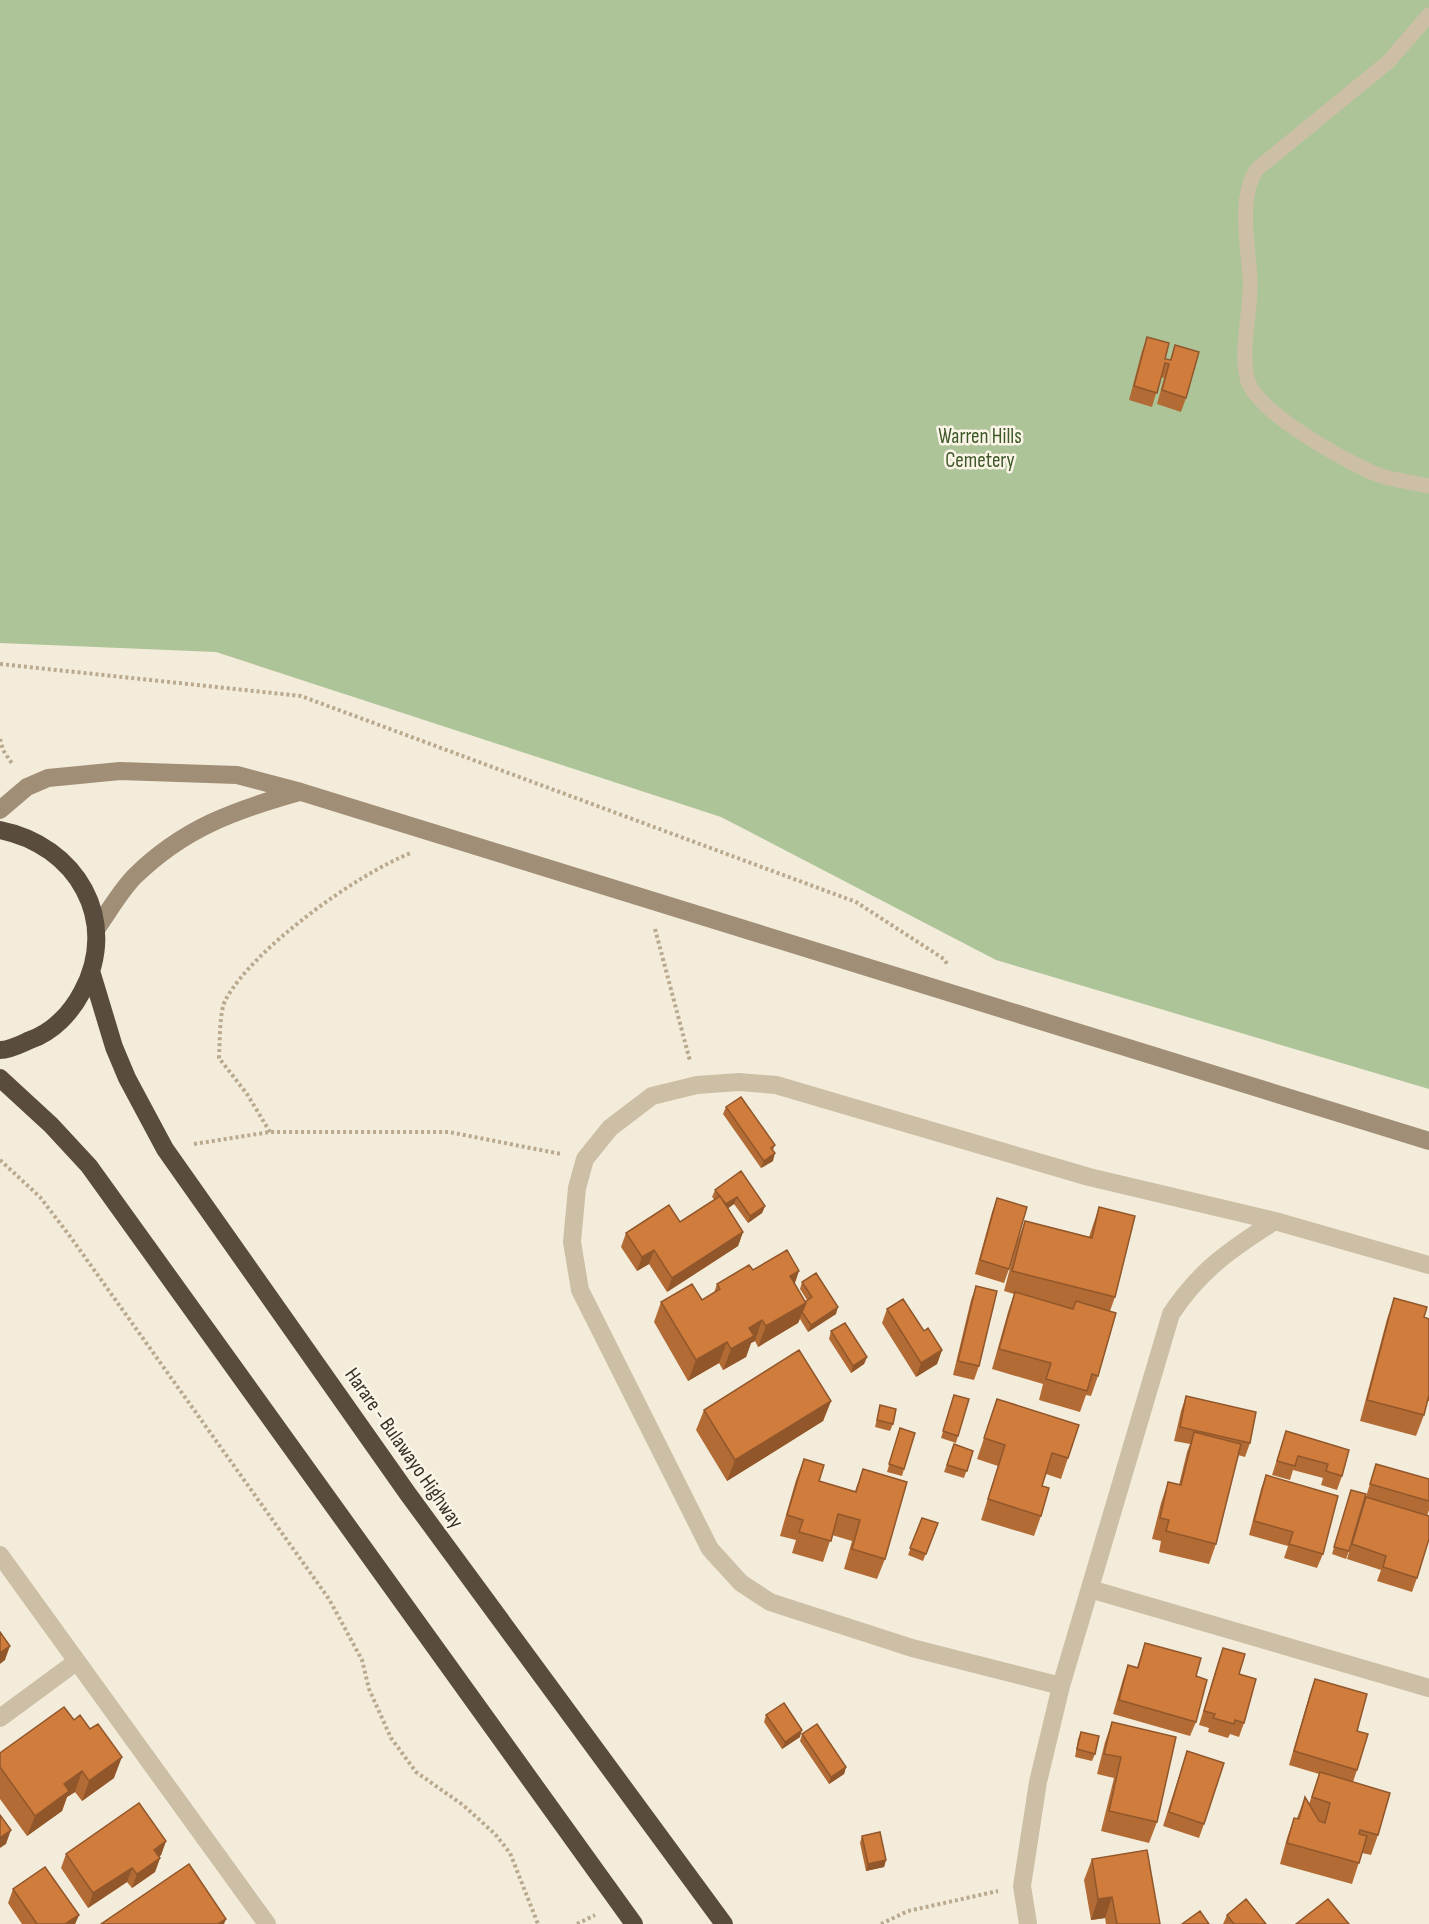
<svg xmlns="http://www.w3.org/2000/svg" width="1429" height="1924" font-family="'Sofia Sans Condensed',sans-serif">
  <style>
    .green { fill: #adc499 }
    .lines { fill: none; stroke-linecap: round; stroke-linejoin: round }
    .path { stroke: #b9a98f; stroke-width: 4; stroke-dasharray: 3 3; stroke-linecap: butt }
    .lane { stroke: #cdbfa5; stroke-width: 15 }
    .street { stroke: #cdbfa5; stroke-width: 18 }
    .secondary { stroke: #a08e76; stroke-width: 18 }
    .highway { stroke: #594b3d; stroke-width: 18 }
    .wall { fill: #b26b34 }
    .shaded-wall { fill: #91572b }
    .building { fill: #cf7c3d; stroke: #91572b; stroke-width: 1.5 }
    .labels { text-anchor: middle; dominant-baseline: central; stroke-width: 5; stroke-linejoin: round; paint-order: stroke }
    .park-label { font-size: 21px; fill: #3e5829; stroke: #fbf5e7 }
    .street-label { font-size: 21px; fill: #382f27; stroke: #fbf5e7 }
  </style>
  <rect width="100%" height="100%" fill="#f4ecda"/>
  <!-- green -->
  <path class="green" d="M 0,0 L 1429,0 L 1429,1089 L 996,960 L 721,817 L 216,652 L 0,643 Z"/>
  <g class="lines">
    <!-- path -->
    <path class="path" d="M 0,664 L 301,696 L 856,902 L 944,959 L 948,965
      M 0,739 L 3,750 L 13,765
      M 655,929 L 690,1061
      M 270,1132 L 247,1094 L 219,1058 C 220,1044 219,1010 226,999 C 254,948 357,874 411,853
      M 194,1144 L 270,1132 L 449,1132 L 561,1154
      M 0,1160 L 40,1197 L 72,1239 L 329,1599 L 362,1660 L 369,1689 L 391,1738 L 416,1772 L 463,1805 L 495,1834 L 510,1853 L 538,1924
      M 577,1924 L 595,1915
      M 881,1924 L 908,1911 L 998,1891"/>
    <!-- lane -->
    <path class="lane" d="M 1429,15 L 1388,62 L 1256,170 C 1238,200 1248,244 1250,277 C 1252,310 1240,345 1247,378 C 1254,411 1341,458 1371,472 C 1388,480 1411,482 1429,486"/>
    <!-- street -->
    <path class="street" d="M 0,1555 L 267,1924
      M 1090,1589 L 1429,1688
      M 1061,1686 L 912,1648 L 770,1602 L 741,1583 L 710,1549 L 580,1290 L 572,1242 L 577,1188 L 585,1159 L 610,1128 L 652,1096 L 697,1085 L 739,1082 L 776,1085 L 1089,1177 L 1275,1221
      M 0,1718 L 76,1662
      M 1028,1924 L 1022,1886 L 1038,1782 L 1061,1686 L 1171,1314 C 1200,1270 1231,1249 1275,1221 L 1429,1265"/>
    <!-- secondary -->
    <path class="secondary" d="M 0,810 L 27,787 L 48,778 L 120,771 L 237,775 L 301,792 L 1429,1141
      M 97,928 C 109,911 121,890 135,876 C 184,828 235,810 299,792"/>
    <!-- highway -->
    <path class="highway" d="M 0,830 C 76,845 121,920 82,992 C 71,1013 53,1032 30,1040 C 21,1044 10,1050 0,1050
      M 92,974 L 114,1047 L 127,1078 L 165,1149 L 408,1494 L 724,1924
      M 0,1078 L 51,1125 L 89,1166 L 634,1924"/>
  </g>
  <!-- wall -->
  <path class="wall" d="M 1147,337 L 1165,359 L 1170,360 L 1175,345 L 1186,398 L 1181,412 L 1157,404 L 1164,378 L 1161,377 L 1152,407 L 1129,400 L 1142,351 Z
    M 726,1107 L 775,1145 L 773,1150 L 773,1161 L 761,1168 L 723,1114 Z
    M 715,1190 L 765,1206 L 762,1213 L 748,1223 L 734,1204 L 728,1208 L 743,1232 L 738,1246 L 667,1292 L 649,1264 L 637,1271 L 621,1247 L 626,1233 L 680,1222 L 715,1200 L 712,1197 Z
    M 997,1198 L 1009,1269 L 1004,1283 L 975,1274 L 992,1212 Z
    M 1099,1207 L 1115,1297 L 1110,1311 L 1098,1376 L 1091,1396 L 1086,1395 L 1080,1412 L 1039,1400 L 1043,1384 L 992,1369 L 1008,1312 L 1014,1294 L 1004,1291 L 1017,1242 L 1025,1221 L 1089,1237 Z
    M 753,1270 L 795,1284 L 805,1302 L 807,1300 L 800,1289 L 802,1282 L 836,1314 L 808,1332 L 800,1319 L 798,1323 L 758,1347 L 755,1341 L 751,1343 L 746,1357 L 723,1370 L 719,1363 L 688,1381 L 654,1322 L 661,1302 L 702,1300 L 714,1293 L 717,1284 Z
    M 976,1286 L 979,1366 L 974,1380 L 953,1375 L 971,1300 Z
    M 1394,1298 L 1424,1317 L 1429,1319 L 1429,1401 L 1427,1401 L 1424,1415 L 1416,1436 L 1360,1421 L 1387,1319 Z
    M 887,1309 L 924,1331 L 942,1350 L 937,1364 L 916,1377 L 882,1323 Z
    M 831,1331 L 867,1357 L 864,1364 L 851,1373 L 829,1339 Z
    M 954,1395 L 958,1436 L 956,1443 L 941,1438 Z
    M 1186,1396 L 1250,1443 L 1245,1457 L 1238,1455 L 1216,1544 L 1209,1564 L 1159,1552 L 1161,1541 L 1152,1539 L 1161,1503 L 1168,1482 L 1179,1485 L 1187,1452 L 1190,1444 L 1174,1441 L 1181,1411 Z
    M 997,1399 L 1068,1458 L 1061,1479 L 1046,1474 L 1042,1486 L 1041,1516 L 1034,1536 L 981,1520 L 998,1466 L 977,1459 Z
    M 831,1401 L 823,1421 L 727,1481 L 696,1430 L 704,1410 Z
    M 880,1405 L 893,1424 L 890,1431 L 875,1427 Z
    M 900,1428 L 904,1469 L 902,1476 L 887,1472 Z
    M 1286,1431 L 1342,1476 L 1337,1490 L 1321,1485 L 1323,1478 L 1293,1470 L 1290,1480 L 1272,1475 Z
    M 954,1444 L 973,1451 L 964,1478 L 944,1472 Z
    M 804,1459 L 819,1481 L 855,1491 L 863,1469 L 885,1559 L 877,1579 L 844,1569 L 852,1541 L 832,1535 L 823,1562 L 792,1553 L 796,1540 L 780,1536 L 796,1480 Z
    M 1376,1464 L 1429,1479 L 1429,1510 L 1427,1516 L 1417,1578 L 1412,1592 L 1377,1581 L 1381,1570 L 1347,1559 Z
    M 1266,1475 L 1323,1554 L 1317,1568 L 1284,1558 L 1288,1546 L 1249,1535 L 1261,1489 Z
    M 1351,1490 L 1349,1551 L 1346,1559 L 1332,1554 Z
    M 922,1518 L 938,1523 L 923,1561 L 908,1555 Z
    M 1145,1643 L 1196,1676 L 1196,1722 L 1190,1736 L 1113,1714 L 1123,1679 L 1128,1665 L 1137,1667 Z
    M 1223,1648 L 1239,1674 L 1244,1723 L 1239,1737 L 1230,1734 L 1228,1738 L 1208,1732 L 1209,1728 L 1199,1725 L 1218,1662 Z
    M 1315,1679 L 1357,1731 L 1357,1770 L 1353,1782 L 1378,1835 L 1371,1855 L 1362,1853 L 1352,1884 L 1280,1864 L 1287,1838 L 1294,1818 L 1297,1818 L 1305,1797 L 1309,1804 L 1319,1774 L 1289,1765 L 1310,1693 Z
    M 766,1715 L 800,1737 L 782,1749 L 764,1722 Z
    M 1112,1722 L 1157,1822 L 1149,1843 L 1101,1831 L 1114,1778 L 1097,1774 L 1105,1742 Z
    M 1081,1732 L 1095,1754 L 1092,1761 L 1075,1757 L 1078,1739 Z
    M 802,1734 L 846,1767 L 844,1774 L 829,1784 L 800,1741 Z
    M 1187,1751 L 1204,1824 L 1199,1838 L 1163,1826 Z
    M 0,1753 L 114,1778 L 82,1801 L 75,1792 L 67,1797 L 62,1811 L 27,1836 L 0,1799 Z
    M 862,1836 L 886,1860 L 884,1867 L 866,1871 L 860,1843 Z
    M 166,1841 L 161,1855 L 159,1857 L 160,1858 L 155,1872 L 132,1888 L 127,1882 L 88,1908 L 61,1868 L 66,1854 Z
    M 1092,1859 L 1160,1924 L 1106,1924 L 1105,1918 L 1091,1920 L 1084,1880 Z
    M 13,1889 L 79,1915 L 75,1924 L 22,1924 L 8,1903 Z
    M 1227,1915 L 1266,1924 L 1223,1924 Z"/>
  <!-- shaded-wall -->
  <path class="shaded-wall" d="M 775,1153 L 773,1161 L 761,1168 L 764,1161 Z
    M 737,1197 L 734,1204 L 723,1212 L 725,1204 Z
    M 765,1206 L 762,1213 L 748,1223 L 750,1216 Z
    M 743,1232 L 738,1246 L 667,1292 L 672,1278 Z
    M 654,1250 L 649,1264 L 637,1271 L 642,1257 Z
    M 799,1271 L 792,1292 L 790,1276 Z
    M 806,1303 L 798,1323 L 758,1347 L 766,1326 Z
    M 838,1307 L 836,1314 L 808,1332 L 811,1325 Z
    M 762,1320 L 755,1341 L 751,1343 L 746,1357 L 723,1370 L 731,1349 L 749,1328 Z
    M 727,1342 L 719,1363 L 688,1381 L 696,1360 Z
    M 942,1350 L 937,1364 L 916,1377 L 921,1363 Z
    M 867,1357 L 864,1364 L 851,1373 L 853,1366 Z
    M 831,1401 L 823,1421 L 727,1481 L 735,1460 Z
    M 10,1646 L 5,1660 L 0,1664 L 0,1653 Z
    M 802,1730 L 800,1737 L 782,1749 L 785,1742 Z
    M 122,1757 L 114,1778 L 82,1801 L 89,1781 Z
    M 846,1767 L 844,1774 L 829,1784 L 831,1777 Z
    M 82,1771 L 75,1792 L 67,1797 L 62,1811 L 27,1836 L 35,1816 L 64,1784 Z
    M 11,1830 L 6,1844 L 0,1848 L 0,1838 Z
    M 166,1841 L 161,1855 L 149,1864 L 154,1850 Z
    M 160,1858 L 155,1872 L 132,1888 L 137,1874 Z
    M 886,1860 L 884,1867 L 866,1871 L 868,1864 Z
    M 132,1868 L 127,1882 L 88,1908 L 93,1893 Z
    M 1112,1897 L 1105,1918 L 1091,1920 L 1098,1899 Z
    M 79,1915 L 75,1924 L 65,1924 Z
    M 226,1919 L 224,1924 L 218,1924 Z"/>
  <!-- building -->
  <path class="building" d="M 1147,337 L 1169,343 L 1165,359 L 1171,360 L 1175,345 L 1199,352 L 1186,398 L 1162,390 L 1169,364 L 1165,363 L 1157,393 L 1134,386 Z
    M 741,1097 L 775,1145 L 771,1148 L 775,1153 L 764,1161 L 726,1107 Z
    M 741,1171 L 765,1206 L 750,1216 L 737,1197 L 726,1204 L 715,1190 Z
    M 720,1196 L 743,1232 L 672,1278 L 654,1250 L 642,1257 L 626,1233 L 669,1205 L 680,1222 Z
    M 997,1198 L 1027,1207 L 1009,1269 L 980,1260 Z
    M 1099,1207 L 1135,1216 L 1115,1297 L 1012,1271 L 1025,1221 L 1092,1238 Z
    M 787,1250 L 799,1271 L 790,1276 L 806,1303 L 766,1326 L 762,1320 L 749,1328 L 754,1336 L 731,1349 L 727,1342 L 696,1360 L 661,1302 L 692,1284 L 702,1300 L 720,1289 L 717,1284 L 749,1265 L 753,1270 Z
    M 816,1273 L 838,1307 L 811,1325 L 802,1312 L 806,1303 L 805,1302 L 812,1297 L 802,1282 Z
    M 976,1286 L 997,1291 L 979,1366 L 958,1361 Z
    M 1015,1292 L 1073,1309 L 1076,1301 L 1116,1313 L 1098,1376 L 1092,1374 L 1087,1391 L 1046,1379 L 1051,1363 L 999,1349 Z
    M 1394,1298 L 1427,1307 L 1424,1317 L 1429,1319 L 1429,1395 L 1424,1415 L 1367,1400 Z
    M 903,1299 L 924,1331 L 928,1328 L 942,1350 L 921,1363 L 887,1309 Z
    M 845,1323 L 867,1357 L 853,1366 L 831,1331 Z
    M 799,1350 L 831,1401 L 735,1460 L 704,1410 Z
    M 954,1395 L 969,1399 L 958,1436 L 943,1431 Z
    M 1186,1396 L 1256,1412 L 1250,1443 L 1180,1427 Z
    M 997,1399 L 1079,1425 L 1068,1458 L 1052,1453 L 1042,1486 L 1049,1488 L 1041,1516 L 988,1499 L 1005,1445 L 984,1438 Z
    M 880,1405 L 896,1409 L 893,1424 L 877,1420 Z
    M 900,1428 L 915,1433 L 904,1469 L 889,1464 Z
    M 1286,1431 L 1349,1450 L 1342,1476 L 1326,1471 L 1328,1464 L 1298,1456 L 1295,1466 L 1277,1461 Z
    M 1194,1432 L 1241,1444 L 1216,1544 L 1166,1531 L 1169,1520 L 1160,1518 L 1168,1482 L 1181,1485 Z
    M 954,1444 L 973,1451 L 967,1471 L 947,1465 Z
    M 804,1459 L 824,1465 L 819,1481 L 856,1492 L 863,1469 L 907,1482 L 885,1559 L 852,1549 L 860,1520 L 838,1514 L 831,1541 L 799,1532 L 803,1520 L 787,1515 Z
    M 1376,1464 L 1429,1479 L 1429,1501 L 1370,1484 Z
    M 1266,1475 L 1338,1496 L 1323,1554 L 1289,1544 L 1293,1532 L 1254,1521 Z
    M 1351,1490 L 1366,1494 L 1349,1551 L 1334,1547 Z
    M 1366,1497 L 1429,1516 L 1429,1539 L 1417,1578 L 1383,1567 L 1386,1556 L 1352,1544 Z
    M 922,1518 L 938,1523 L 926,1554 L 910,1548 Z
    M 0,1632 L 10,1646 L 0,1653 Z
    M 1145,1643 L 1201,1658 L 1196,1676 L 1207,1680 L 1196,1722 L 1119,1700 L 1128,1665 L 1138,1668 Z
    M 1223,1648 L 1245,1654 L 1239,1674 L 1256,1679 L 1244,1723 L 1235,1720 L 1234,1724 L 1213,1718 L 1215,1714 L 1204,1711 Z
    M 1315,1679 L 1367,1694 L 1357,1731 L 1368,1734 L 1357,1770 L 1294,1751 Z
    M 784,1703 L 802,1730 L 785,1742 L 766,1715 Z
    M 64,1707 L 74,1720 L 80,1715 L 90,1729 L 98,1724 L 122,1757 L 89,1781 L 82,1771 L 64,1784 L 69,1791 L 35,1816 L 0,1767 L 0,1753 Z
    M 1112,1722 L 1176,1737 L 1157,1822 L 1109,1811 L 1121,1757 L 1104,1754 Z
    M 817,1724 L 846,1767 L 831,1777 L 802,1734 Z
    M 1081,1732 L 1099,1736 L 1095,1754 L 1077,1749 Z
    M 1187,1751 L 1224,1763 L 1204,1824 L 1169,1812 Z
    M 1320,1772 L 1390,1793 L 1378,1835 L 1360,1830 L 1359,1834 L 1367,1836 L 1359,1863 L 1287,1843 L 1294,1818 L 1299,1819 L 1305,1797 L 1319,1821 L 1325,1823 L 1330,1803 L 1312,1797 Z
    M 139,1803 L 166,1841 L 154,1850 L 160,1858 L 137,1874 L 132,1868 L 93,1893 L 66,1854 Z
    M 0,1815 L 11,1830 L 0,1838 Z
    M 880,1832 L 886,1860 L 868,1864 L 862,1836 Z
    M 1147,1850 L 1160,1924 L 1117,1924 L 1112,1897 L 1098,1899 L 1092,1859 Z
    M 189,1864 L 226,1919 L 218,1924 L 101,1924 Z
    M 45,1867 L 79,1915 L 65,1924 L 37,1924 L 13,1889 Z
    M 1246,1899 L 1266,1924 L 1234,1924 L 1227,1915 Z
    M 1328,1899 L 1349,1924 L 1296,1924 Z
    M 1200,1911 L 1209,1924 L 1182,1924 Z"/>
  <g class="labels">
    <!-- park labels -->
    <g class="park-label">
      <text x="980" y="436">Warren Hills<tspan x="980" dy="24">Cemetery</tspan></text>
    </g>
    <!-- street labels -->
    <g class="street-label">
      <text transform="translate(404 1448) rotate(55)">Harare - Bulawayo Highway</text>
    </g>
  </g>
</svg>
